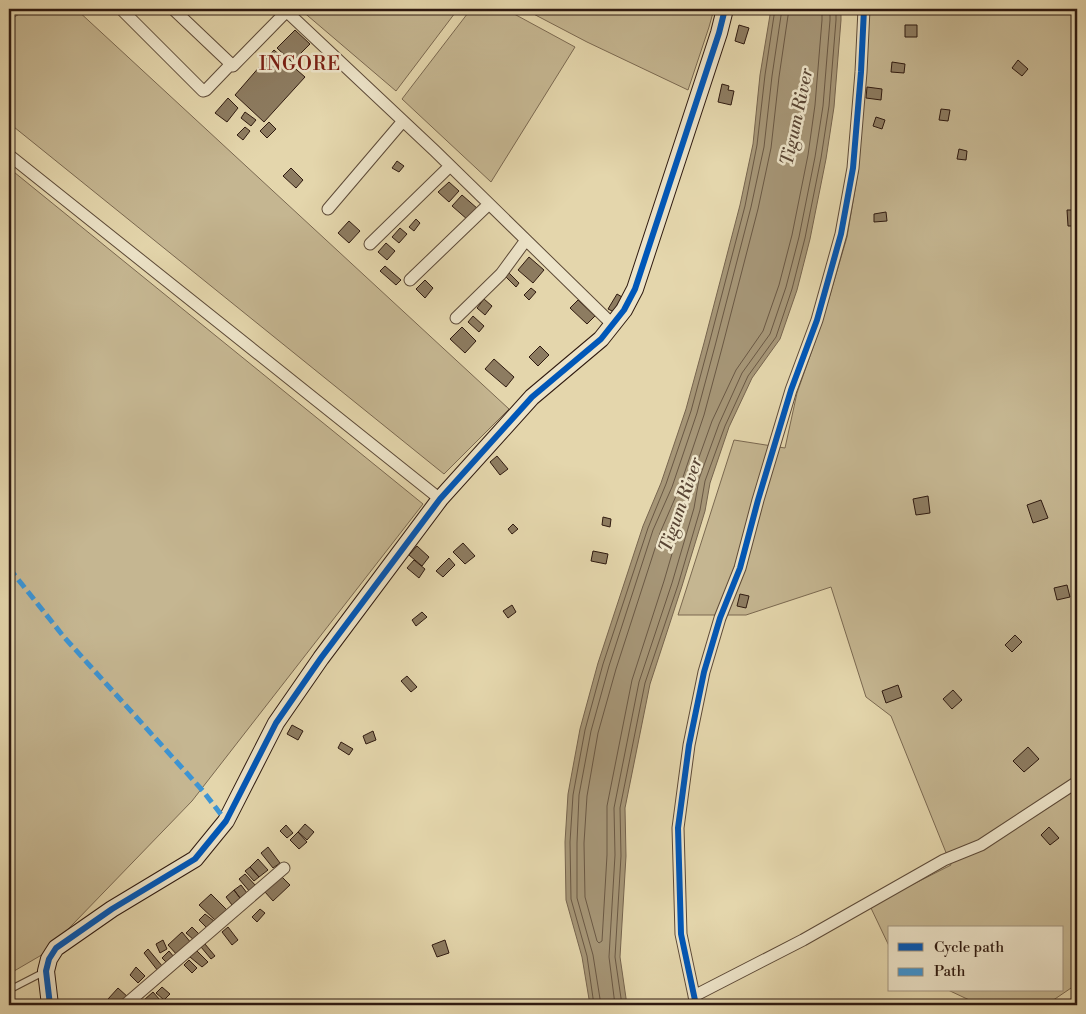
<svg xmlns="http://www.w3.org/2000/svg" width="1086" height="1014" font-family="'Libre Bodoni',serif">
  <style>
    .green { fill: #c5b691; stroke: #7a6850 }
    .water { fill: #a69677; stroke: #76644e }
    .lines { fill: none; stroke-linecap: round; stroke-linejoin: round }
    .shore { stroke: #6a5844; stroke-width: 1 }
    .building { fill: #8d7c61; stroke: #2f1a10 }
    .lane-casing { stroke: #5c4937; stroke-width: 8 }
    .street-casing { stroke: #5c4937; stroke-width: 13 }
    .secondary-casing { stroke: #2f1a10; stroke-width: 18 }
    .lane { stroke: #ede4c9; stroke-width: 5.5 }
    .street { stroke: #ede4c9; stroke-width: 11 }
    .secondary { stroke: #ede4c9; stroke-width: 16 }
    .quiet { stroke: #3d94d3; stroke-width: 5; stroke-dasharray: 10 5; stroke-linecap: butt }
    .cycleway-casing { stroke: #ede4c9; stroke-width: 9 }
    .cycleway { stroke: #0057b8; stroke-width: 6 }
    .labels { text-anchor: middle; dominant-baseline: central; stroke-width: 5; stroke-linejoin: round; paint-order: stroke }
    .water-label { font-size: 18px; font-style: italic; fill: #594534; stroke: #ede4c9 }
    .quarter-label { font-size: 19px; letter-spacing: 1px; fill: #7a1f14; stroke: #ede4c9 }
  </style>
  <rect width="100%" height="100%" fill="#e4d6ac"/>
  <filter id="stains"><feTurbulence type="fractalNoise" baseFrequency=".004" numOctaves="4"/><feColorMatrix values="0 0 0 0 .2 0 0 0 0 .09 0 0 0 0 .02 0 0 0 .5 -.17"/></filter>
  <radialGradient id="worn" r=".72"><stop offset=".6" stop-color="#630" stop-opacity="0"/><stop offset="1" stop-color="#630" stop-opacity=".3"/></radialGradient>
  <!-- green -->
  <path class="green" d="M 26,9 L 76,9 L 509,409 L 444,474 L 9,123 L 9,21 Z
    M 301,9 L 458,9 L 396,91 L 301,10 Z
    M 471,9 L 505,9 L 575,47 L 491,182 L 402,99 Z
    M 524,9 L 714,9 L 709,27 L 688,90 L 587,42 Z
    M 869,9 L 1077,9 L 1077,984 L 1046,1005 L 980,1005 L 948,990 L 1062,990 L 1062,928 L 890,928 L 890,948 L 870,906 L 951,865 L 891,716 L 866,697 L 831,587 L 746,615 L 678,615 L 734,440 L 785,448 L 797,393 L 822,322 L 847,237 L 858,172 Z
    M 9,168 L 423,504 L 192,801 L 45,953 L 9,974 Z"/>
  <!-- water -->
  <path class="water" d="M 771,9 L 841,9 L 841,20 L 834,107 L 826,159 L 810,239 L 797,290 L 780,339 L 752,378 L 729,427 L 710,483 L 705,511 L 682,586 L 650,684 L 625,808 L 626,856 L 620,957 L 627,1005 L 590,1005 L 582,957 L 566,900 L 565,842 L 568,794 L 580,729 L 598,663 L 643,526 L 661,483 L 686,409 L 704,343 L 740,205 L 753,144 L 760,75 Z"/>
  <g class="lines">
    <!-- shore -->
    <path class="shore" d="M 789,9 L 779,77 L 771,148 L 758,209 L 722,348 L 704,415 L 679,489 L 660,533 L 616,669 L 598,733 L 587,796 L 584,843 L 585,897 L 597,941 L 599,943 L 602,941 L 607,855 L 607,806 L 632,680 L 664,581 L 686,506 L 692,477 L 712,421 L 736,370 L 763,331 L 779,285 L 792,235 L 808,155 L 815,105 L 822,20 L 822,9
      M 594,1005 L 587,956 L 571,899 L 570,842 L 573,795 L 585,730 L 603,664 L 648,528 L 666,484 L 691,411 L 709,344 L 745,206 L 757,145 L 765,75 L 775,9
      M 601,1005 L 593,955 L 577,898 L 577,843 L 579,795 L 591,731 L 609,666 L 653,530 L 672,487 L 697,413 L 715,346 L 751,207 L 764,147 L 772,76 L 782,9
      M 615,1005 L 609,957 L 615,855 L 614,808 L 639,682 L 672,583 L 694,508 L 699,479 L 719,424 L 742,373 L 770,334 L 786,287 L 799,237 L 815,157 L 823,106 L 830,20 L 830,9
      M 622,1005 L 615,957 L 621,856 L 620,808 L 645,683 L 678,585 L 700,510 L 705,481 L 725,426 L 748,376 L 776,337 L 792,289 L 805,238 L 821,158 L 829,106 L 836,20 L 836,9"/>
  </g>
  <!-- building -->
  <path class="building" d="M 739,25 L 749,28 L 744,44 L 735,41 Z
    M 905,25 L 917,25 L 917,37 L 905,37 Z
    M 295,30 L 310,44 L 292,62 L 277,48 Z
    M 274,50 L 305,77 L 264,122 L 235,95 Z
    M 1018,60 L 1028,69 L 1022,76 L 1012,68 Z
    M 892,62 L 905,64 L 904,73 L 891,72 Z
    M 722,84 L 729,86 L 728,90 L 734,91 L 731,105 L 718,102 Z
    M 867,87 L 882,89 L 881,100 L 866,98 Z
    M 228,98 L 238,108 L 227,122 L 215,113 Z
    M 941,109 L 950,110 L 948,121 L 939,120 Z
    M 245,112 L 256,120 L 251,126 L 241,118 Z
    M 876,117 L 885,120 L 882,129 L 873,126 Z
    M 269,122 L 276,129 L 267,138 L 260,131 Z
    M 245,127 L 250,131 L 243,140 L 237,135 Z
    M 959,149 L 967,151 L 966,160 L 957,159 Z
    M 1075,158 L 1077,158 L 1077,171 L 1073,170 Z
    M 397,161 L 404,166 L 399,172 L 392,168 Z
    M 291,168 L 303,180 L 296,188 L 283,176 Z
    M 449,182 L 459,191 L 449,202 L 438,192 Z
    M 462,195 L 478,209 L 468,220 L 452,206 Z
    M 1067,210 L 1077,210 L 1077,226 L 1068,226 Z
    M 886,212 L 887,221 L 874,222 L 874,214 Z
    M 416,219 L 420,223 L 414,231 L 409,227 Z
    M 349,221 L 360,231 L 349,243 L 338,233 Z
    M 400,228 L 407,234 L 399,243 L 392,237 Z
    M 386,243 L 395,251 L 387,260 L 378,252 Z
    M 529,257 L 544,270 L 533,283 L 518,270 Z
    M 385,266 L 401,280 L 396,285 L 380,271 Z
    M 508,272 L 519,283 L 516,287 L 504,275 Z
    M 425,280 L 433,288 L 425,298 L 416,289 Z
    M 531,288 L 536,292 L 529,300 L 524,295 Z
    M 617,294 L 622,297 L 614,312 L 608,309 Z
    M 484,299 L 492,306 L 485,315 L 477,308 Z
    M 578,300 L 595,316 L 587,324 L 570,308 Z
    M 473,316 L 484,326 L 479,332 L 468,322 Z
    M 462,327 L 476,341 L 465,353 L 450,339 Z
    M 540,346 L 549,355 L 538,366 L 529,357 Z
    M 494,359 L 514,377 L 506,387 L 485,369 Z
    M 497,456 L 508,469 L 500,475 L 490,462 Z
    M 928,496 L 930,513 L 916,515 L 913,499 Z
    M 1041,500 L 1048,518 L 1033,523 L 1027,505 Z
    M 603,517 L 611,519 L 610,527 L 602,525 Z
    M 513,524 L 518,529 L 512,534 L 508,529 Z
    M 463,543 L 475,556 L 465,564 L 453,552 Z
    M 417,546 L 429,557 L 422,566 L 409,555 Z
    M 593,551 L 608,554 L 606,564 L 591,561 Z
    M 449,558 L 455,565 L 443,577 L 436,571 Z
    M 414,560 L 425,569 L 419,578 L 407,568 Z
    M 1067,585 L 1070,597 L 1057,600 L 1054,588 Z
    M 740,594 L 749,596 L 746,608 L 737,606 Z
    M 512,605 L 516,612 L 508,618 L 503,611 Z
    M 422,612 L 427,617 L 416,626 L 412,620 Z
    M 1015,635 L 1022,642 L 1012,652 L 1005,645 Z
    M 407,676 L 417,687 L 411,692 L 401,681 Z
    M 898,685 L 902,697 L 886,703 L 882,691 Z
    M 953,690 L 962,700 L 952,709 L 943,699 Z
    M 292,725 L 303,731 L 298,740 L 287,734 Z
    M 373,731 L 376,740 L 366,744 L 363,736 Z
    M 341,742 L 353,749 L 349,755 L 338,748 Z
    M 1028,747 L 1039,759 L 1024,772 L 1013,761 Z
    M 305,824 L 314,832 L 307,840 L 298,832 Z
    M 286,825 L 293,833 L 287,838 L 280,831 Z
    M 1049,827 L 1059,838 L 1050,845 L 1041,835 Z
    M 298,832 L 307,842 L 299,849 L 290,840 Z
    M 268,847 L 280,863 L 273,868 L 261,853 Z
    M 258,859 L 268,870 L 259,877 L 250,867 Z
    M 250,867 L 259,877 L 254,881 L 245,871 Z
    M 245,874 L 256,886 L 250,892 L 239,879 Z
    M 281,876 L 290,885 L 273,901 L 265,892 Z
    M 241,885 L 247,893 L 240,898 L 234,890 Z
    M 234,890 L 240,898 L 232,905 L 226,897 Z
    M 211,894 L 228,911 L 217,922 L 199,905 Z
    M 260,909 L 265,913 L 257,922 L 252,917 Z
    M 205,914 L 214,921 L 207,928 L 199,920 Z
    M 192,927 L 201,936 L 195,941 L 186,933 Z
    M 228,927 L 238,940 L 232,945 L 222,932 Z
    M 182,932 L 192,944 L 178,956 L 168,945 Z
    M 163,940 L 167,949 L 160,953 L 156,944 Z
    M 445,940 L 449,953 L 437,957 L 432,945 Z
    M 205,944 L 215,956 L 211,959 L 201,947 Z
    M 148,949 L 163,967 L 158,971 L 144,953 Z
    M 196,950 L 208,962 L 202,967 L 190,957 Z
    M 169,951 L 174,957 L 167,963 L 162,958 Z
    M 189,960 L 197,968 L 192,973 L 184,965 Z
    M 136,967 L 145,976 L 138,983 L 130,975 Z
    M 162,987 L 170,994 L 164,1000 L 156,993 Z
    M 118,988 L 129,998 L 121,1005 L 114,1005 L 108,999 Z
    M 153,992 L 160,1000 L 155,1005 L 149,1005 L 144,1000 Z"/>
  <g class="lines">
    <defs>
      <path id="lane" d="M 9,990 L 44,972"/>
      <path id="street" d="M 121,9 L 203,91 L 206,90 L 230,65
        M 173,9 L 233,66 L 287,11
        M 284,9 L 435,151 L 613,325
        M 9,155 L 440,499
        M 328,209 L 403,121
        M 370,244 L 450,166
        M 410,280 L 489,204
        M 456,318 L 501,274 L 526,240
        M 694,996 L 803,940 L 944,860 L 981,845 L 1077,782
        M 125,1005 L 284,868
        M 696,1005 L 681,934 L 678,828 L 689,745 L 704,672 L 720,618 L 740,568 L 758,500 L 791,390 L 817,320 L 841,234 L 853,168 L 861,72 L 864,9"/>
      <path id="secondary" d="M 50,1005 L 46,971 L 49,959 L 56,948 L 112,909 L 195,859 L 226,821 L 276,723 L 321,658 L 440,499 L 532,397 L 601,339 L 624,310 L 635,289 L 719,33 L 725,9"/>
    </defs>
    <!-- lane casing -->
    <use href="#lane" class="lane-casing"/>
    <!-- street casing -->
    <use href="#street" class="street-casing"/>
    <!-- secondary casing -->
    <use href="#secondary" class="secondary-casing"/>
    <!-- lane -->
    <use href="#lane" class="lane"/>
    <!-- street -->
    <use href="#street" class="street"/>
    <!-- secondary -->
    <use href="#secondary" class="secondary"/>
    <!-- quiet -->
    <path class="quiet" d="M 9,568 L 64,637 L 203,791 L 226,821"/>
    <defs>
      <path id="cycleway" d="M 50,1005 L 46,971 L 49,959 L 56,948 L 112,909 L 195,859 L 226,821 L 276,723 L 321,658 L 440,499 L 532,397 L 601,339 L 624,310 L 635,289 L 719,33 L 725,9
        M 696,1005 L 681,934 L 678,828 L 689,745 L 704,672 L 720,618 L 740,568 L 758,500 L 791,390 L 817,320 L 841,234 L 853,168 L 861,72 L 864,9"/>
    </defs>
    <!-- cycleway casing -->
    <use href="#cycleway" class="cycleway-casing"/>
    <!-- cycleway -->
    <use href="#cycleway" class="cycleway"/>
  </g>
  <g class="labels">
    <!-- water labels -->
    <g class="water-label">
      <text transform="translate(797 117) rotate(-78)">Tigum River</text>
      <text transform="translate(681 505) rotate(-71)">Tigum River</text>
    </g>
    <!-- quarter labels -->
    <g class="quarter-label">
      <text x="300" y="64">INGORE</text>
    </g>
  </g>
  <!-- margin -->
  <rect width="1086" height="1014" fill="none" stroke="#e4d6ac" stroke-width="30"/>
  <rect x="10" y="10" width="1066" height="994" fill="none" stroke="#2f1a10" stroke-width="2.5"/>
  <rect x="15" y="15" width="1056" height="984" fill="none" stroke="#2f1a10"/>
  <!-- legend -->
  <rect x="888" y="926" width="175" height="65" fill="#ede4c9" stroke="#a1937f"/>
  <rect x="898" y="943" width="25" height="8" fill="#0057b8" stroke="#a1937f"/>
  <text x="934" y="952" font-size="15" fill="#2f1a10">Cycle path</text>
  <rect x="898" y="968" width="25" height="8" fill="#3d94d3" stroke="#a1937f"/>
  <text x="934" y="976" font-size="15" fill="#2f1a10">Path</text>
  <rect width="100%" height="100%" filter="url(#stains)"/>
  <rect width="100%" height="100%" fill="url(#worn)"/>
</svg>
